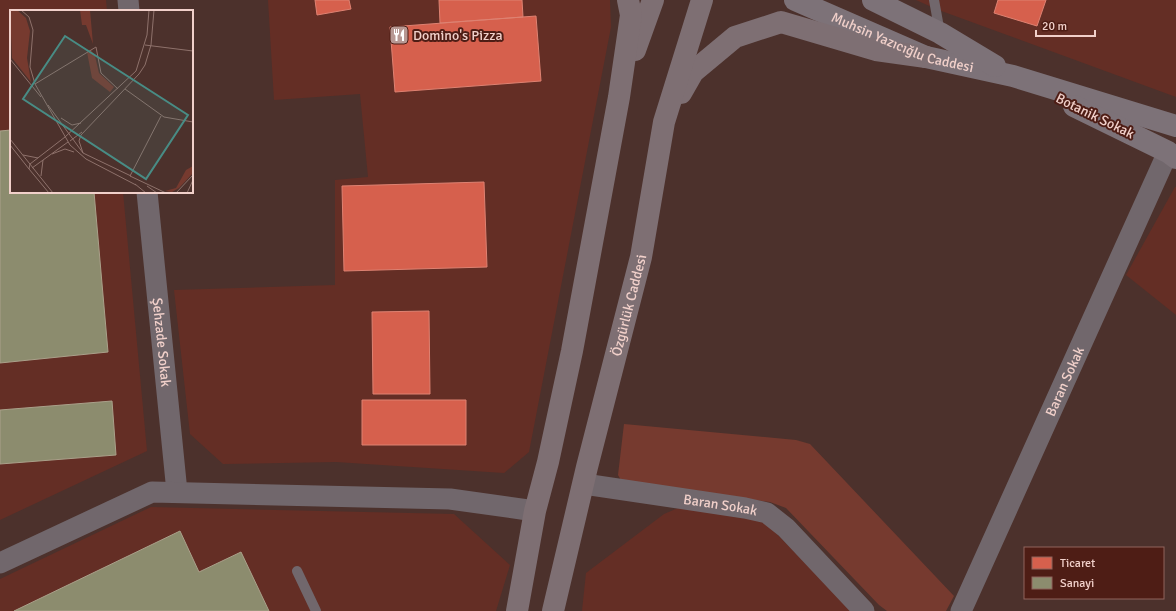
<svg xmlns="http://www.w3.org/2000/svg" width="1176" height="611" font-family="Signika,sans-serif">
  <style>
    .built { fill: #642e25 }
    .green { fill: #763a2f }
    .shops { fill: #d6604d; stroke: #de8272 }
    .industry { fill: #8c8c6e; stroke: #aaa08a }
    .lines { fill: none; stroke-linecap: round; stroke-linejoin: round }
    .lane { stroke: #71676c; stroke-width: 10 }
    .street { stroke: #71676c; stroke-width: 21 }
    .secondary { stroke: #7d7278; stroke-width: 22 }
    .primary { stroke: #7e6f73; stroke-width: 22 }
    .labels { text-anchor: middle; dominant-baseline: central; stroke-width: 4; stroke-linejoin: round; paint-order: stroke }
    .poi-label { font-size: 14px; fill: #f1d0ca; stroke: #4e1d15; text-anchor: start }
    .street-label { font-size: 14px; fill: #f1d0ca; stroke: #4e1d15 }
    .inset-road { fill: none; stroke: #8e716b; stroke-width: 1 }
    .view { fill: #488c85; fill-opacity: 0.15; stroke: #488c85; stroke-width: 2 }
    .inset-edge { fill: none; stroke: #f1d0ca; stroke-width: 2 }
  </style>
  <rect width="100%" height="100%" fill="#4c312c"/>
  <!-- built -->
  <path class="built" d="M 0,0 L 106,0 L 107,11 L 11,11 L 11,192 L 123,192 L 147,451 L 0,520 Z
    M 268,0 L 610,0 L 611,27 L 529,452 L 504,473 L 336,462 L 223,464 L 190,434 L 174,290 L 335,285 L 335,180 L 368,177 L 360,94 L 274,100 Z
    M 916,0 L 1176,0 L 1176,97 L 936,9 Z
    M 1175,187 L 1176,187 L 1176,315 L 1126,275 Z
    M 151,507 L 454,514 L 510,565 L 496,611 L 0,611 L 0,579 Z
    M 678,508 L 755,518 L 769,526 L 852,611 L 582,611 L 586,573 L 664,514 Z"/>
  <!-- green -->
  <path class="green" d="M 624,424 L 796,440 L 810,444 L 954,596 L 946,611 L 887,611 L 879,605 L 786,508 L 770,502 L 622,482 L 618,475 Z"/>
  <!-- shops -->
  <path class="shops" d="M 315,0 L 349,0 L 351,9 L 317,15 Z
    M 439,0 L 522,0 L 523,17 L 440,23 Z
    M 998,0 L 1046,0 L 1037,26 L 994,13 Z
    M 536,16 L 541,81 L 395,92 L 390,27 Z
    M 484,182 L 487,267 L 344,271 L 342,186 Z
    M 429,311 L 430,394 L 373,394 L 372,312 Z
    M 362,400 L 466,400 L 466,445 L 362,445 Z"/>
  <!-- industry -->
  <path class="industry" d="M 11,130 L 11,192 L 94,192 L 108,352 L 0,363 L 0,131 Z
    M 112,401 L 116,455 L 0,464 L 0,410 Z
    M 180,531 L 199,572 L 241,552 L 269,611 L 14,611 Z"/>
  <g class="lines">
    <!-- lane -->
    <path class="lane" d="M 934,0 L 940,33
      M 297,571 L 316,611"/>
    <!-- street -->
    <g class="street">
      <path d="M 128,0 L 129,11"/>
      <path id="s1" d="M 147,192 L 177,492"/>
      <path id="s2" d="M 584,484 L 745,508 L 767,513 L 786,528 L 864,611"/>
      <path d="M 0,563 L 152,492 L 450,499 L 535,511"/>
      <path id="s3" d="M 961,611 L 1168,152"/>
    </g>
    <!-- secondary -->
    <g class="secondary">
      <path id="s4" d="M 795,0 L 926,57 L 1013,76 L 1176,126"/>
      <path d="M 873,0 L 940,33 L 995,66"/>
      <path d="M 1074,106 L 1168,152 L 1176,158"/>
    </g>
    <!-- primary -->
    <g class="primary">
      <path d="M 635,50 L 653,0"/>
      <path d="M 681,93 L 693,72 L 735,37 L 781,22 L 876,50 L 926,57"/>
      <path d="M 517,611 L 535,511 L 548,462 L 572,351 L 619,97 L 631,15 L 628,0"/>
      <path id="s5" d="M 553,611 L 587,467 L 641,257 L 664,122 L 702,0"/>
    </g>
  </g>
  <!-- icons -->
  <defs>
    <symbol id="restaurant-square" viewBox="-11 -11 22 22"><rect x="-9" y="-9" width="18" height="18" rx="4" fill="#b79893" stroke="#4e1d15"/><path d="M-5-6h1v4h1v-4h1v4h1v-4h1v5L-1.5 .5V6h-2V.5L-5-1ZM5-6V6H3V1.5H1.5Q1.5-4 5-6Z" fill="#fff"/></symbol>
  </defs>
  <g fill-rule="evenodd">
    <use href="#restaurant-square" x="388" y="24" width="22" height="22"/>
  </g>
  <g class="labels">
    <!-- poi labels -->
    <g class="poi-label">
      <text x="413" y="35">Domino's Pizza</text>
    </g>
    <!-- street labels -->
    <g class="street-label">
      <text stroke="none"><textPath href="#s4" startOffset="116">Muhsin Yazıcığlu Caddesi</textPath></text>
      <text transform="translate(1095 116) rotate(26)">Botanik Sokak</text>
      <text stroke="none"><textPath href="#s5" startOffset="315">Özgürlük Caddesi</textPath></text>
      <text stroke="none"><textPath href="#s1" startOffset="151">Şehzade Sokak</textPath></text>
      <text stroke="none"><textPath href="#s3" startOffset="252">Baran Sokak</textPath></text>
      <text stroke="none"><textPath href="#s2" startOffset="138">Baran Sokak</textPath></text>
    </g>
  </g>
  <!-- overview -->
  <g transform="translate(10 10)">
    <rect width="183" height="183" fill="#4c312c"/>
    <path d="M 0,0 L 7,0 L 16,8 L 20,21 L 17,48 L 21,72 L 2,48 ZM 70,0 L 80,0 L 83,34 L 76,15 L 72,15 ZM 81,40 L 85,46 L 89,63 L 104,77 L 100,82 L 82,68 L 77,42 ZM 183,156 L 183,163 L 169,178 L 162,182 L 155,181 L 166,178 L 176,160 Z" fill="#763a2f"/>
    <path class="inset-road" d="M 11,0 L 19,7 L 23,20 L 20,57 L 25,74 L 60,135 L 76,149 L 126,175M 135,35 L 183,41M 0,49 L 31,87M 25,74 L 86,37 L 91,63 L 108,79M 115,79 L 154,107 L 183,112M 38,95 L 73,143 L 121,166M 51,108 L 62,115 L 71,113M 55,127 L 126,61 L 137,25 L 139,0M 0,129 L 43,183M 60,131 L 72,122M 0,135 L 19,159M 73,143 L 69,131 L 71,125 L 129,64 L 135,55 L 141,35 L 144,0M 42,144 L 55,139 L 64,142M 13,145 L 28,148M 20,154 L 55,127M 20,154 L 19,159 L 39,183M 22,158 L 58,132M 31,166 L 33,150M 120,166 L 151,106M 120,166 L 156,183M 125,174 L 136,183M 137,176 L 147,183M 166,183 L 183,165M 177,183 L 183,170"/>
    <path class="view" d="M 55,26 L 178,105 L 136,169 L 13,89 Z"/>
    <rect width="183" height="183" class="inset-edge"/>
  </g>
  <!-- legend -->
  <rect x="1024" y="547" width="140" height="52" fill="#4e1d15" stroke="#8f655d"/>
  <rect x="1032" y="557" width="20" height="12" fill="#d6604d" stroke="#8f655d"/>
  <text x="1060" y="567" font-size="12" fill="#f1d0ca">Ticaret</text>
  <rect x="1032" y="577" width="20" height="12" fill="#8c8c6e" stroke="#8f655d"/>
  <text x="1060" y="587" font-size="12" fill="#f1d0ca">Sanayi</text>
  <!-- scale -->
  <path d="M1036 30v6h59v-6" fill="none" stroke="#f1d0ca" stroke-width="2"/>
  <text x="1042" y="30" font-size="12" fill="#f1d0ca" stroke="#4e1d15" stroke-width="3" paint-order="stroke">20 m</text>
</svg>
